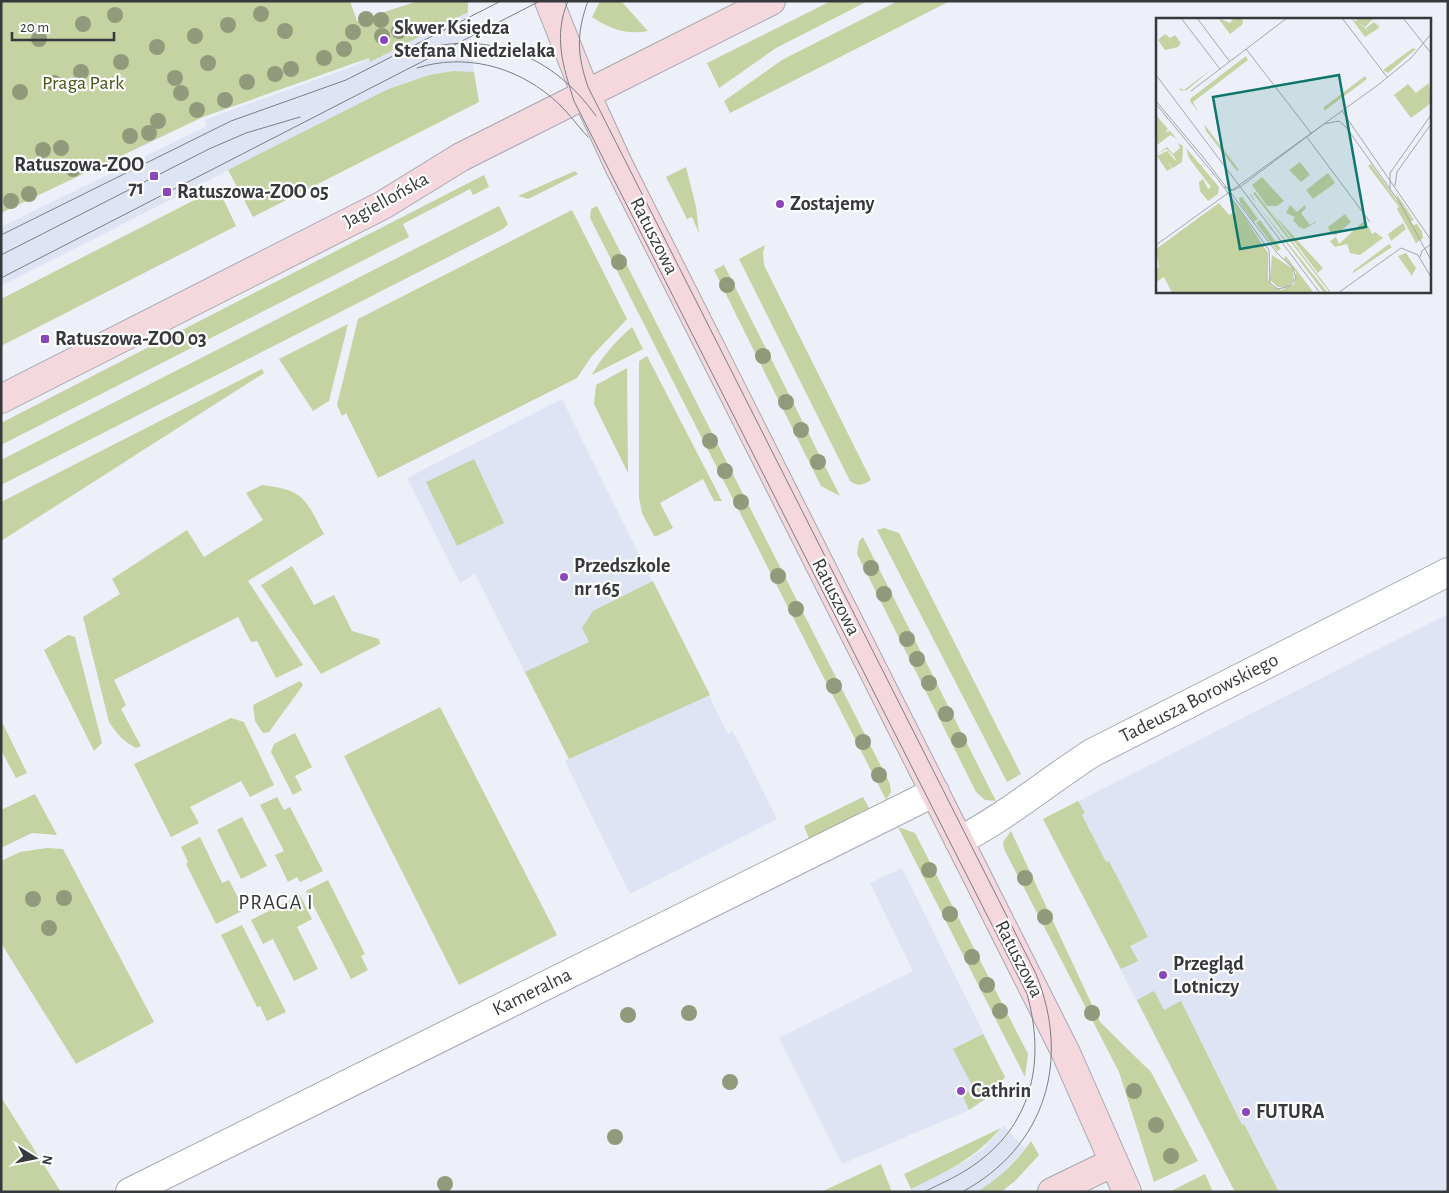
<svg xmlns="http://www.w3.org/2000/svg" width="1449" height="1193" font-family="'Alegreya Sans',sans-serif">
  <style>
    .built { fill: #dee4f3 }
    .green { fill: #c5d2a1 }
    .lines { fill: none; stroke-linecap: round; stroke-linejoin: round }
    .street-casing { stroke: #a5a8b1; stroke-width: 30 }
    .secondary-casing { stroke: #a5a8b1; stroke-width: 30 }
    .street { stroke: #fff; stroke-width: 28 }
    .secondary { stroke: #f4d8de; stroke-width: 28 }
    .tram { stroke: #7c7e83; stroke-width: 1 }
    .tree { fill: #929a7c }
    .poi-dot { fill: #8a46ba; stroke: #fefefe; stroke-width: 2 }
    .labels { text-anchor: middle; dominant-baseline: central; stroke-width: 4.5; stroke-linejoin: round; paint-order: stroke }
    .poi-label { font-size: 20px; font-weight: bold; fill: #36383b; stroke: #fefefe; text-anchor: start }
    .park-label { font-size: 20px; fill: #485415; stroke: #fefefe }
    .street-label { font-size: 20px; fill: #36383b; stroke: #fefefe }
    .neighbourhood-label { font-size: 21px; letter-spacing: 1px; fill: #36383b; stroke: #fefefe }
    .inset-road { fill: none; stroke: #a4a6ad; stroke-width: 1 }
    .view { fill: #0f766e; fill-opacity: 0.15; stroke: #0f766e; stroke-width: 2.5 }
    .inset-edge { fill: none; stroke: #36383b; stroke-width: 2.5 }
  </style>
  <rect width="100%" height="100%" fill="#edf0f9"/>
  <!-- built -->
  <path class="built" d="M 464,10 L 468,12 L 474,72 L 453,71 L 429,75 L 386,90 L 1,286 L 1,227 L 207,126 L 204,120 L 354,66 Z
    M 562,399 L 728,734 L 733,731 L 777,819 L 630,894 L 565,761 L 569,759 L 475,574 L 460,583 L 407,478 Z
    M 1448,614 L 1448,1192 L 1235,1192 L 1043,819 Z
    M 902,868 L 1005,1077 L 994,1093 L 969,1110 L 842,1164 L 779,1038 L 913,971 L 870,883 Z
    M 1004,1126 L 1026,1149 L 997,1178 L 977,1192 L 912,1192 L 911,1189 L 969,1159 L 984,1148 Z"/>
  <!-- green -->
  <path class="green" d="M 1,1 L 350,1 L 357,21 L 418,1 L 468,1 L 468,12 L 370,62 L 369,58 L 203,117 L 1,213 Z
    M 600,1 L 621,1 L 648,31 C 627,35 610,29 592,17 Z
    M 831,1 L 868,1 L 776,48 L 719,88 L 707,63 Z
    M 898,1 L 950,1 L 730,113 L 724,101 L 782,60 Z
    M 453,71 L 474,72 L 479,102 L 253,217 L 228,170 L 386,90 L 429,75 Z
    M 686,167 L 696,207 L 699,233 L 692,217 L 687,219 L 666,177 Z
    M 575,171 L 578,174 L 528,199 L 518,196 Z
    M 484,175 L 489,187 L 473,195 L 470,189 L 403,224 L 409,237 L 1,445 L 1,423 Z
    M 218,188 L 236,226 L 1,346 L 1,299 Z
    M 499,206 L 508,224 L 503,229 L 1,485 L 1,460 Z
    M 597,206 L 890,784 L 891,792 L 886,800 L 590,218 L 591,209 Z
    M 572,210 L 627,319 L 591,357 L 577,378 L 378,478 L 346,413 L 342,416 L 337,405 L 358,319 Z
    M 765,245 L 763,253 L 764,265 L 871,480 C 863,485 858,487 850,481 L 739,259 Z
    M 724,265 L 840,496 L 821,486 L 714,270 Z
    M 348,324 L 329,401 L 313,411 L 279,359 Z
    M 632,327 L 643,349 L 592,375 C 602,356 616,341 632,327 Z
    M 647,356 L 722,501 L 714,501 L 703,479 L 660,503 L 673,528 L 657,536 L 654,536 L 642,513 L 639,498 L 639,361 Z
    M 627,368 L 628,473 L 594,404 L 596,385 Z
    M 262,369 L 264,373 L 1,541 L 1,502 Z
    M 474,459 L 504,523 L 457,546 L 426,482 Z
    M 262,485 C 305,490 305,499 324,534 L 248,581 L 303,665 L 276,678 L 257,641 L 251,642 L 238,617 L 114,680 L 126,705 L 121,709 L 141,746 L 136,748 C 123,741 117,734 109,722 L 83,617 L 120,594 L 112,579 L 187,530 L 204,557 L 263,520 L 246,493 Z
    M 884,528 L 899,533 L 1021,774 L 1007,782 L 877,530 Z
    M 863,537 L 996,801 L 985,800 L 976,792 L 857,554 L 859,541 Z
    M 292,566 L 314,605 L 334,595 L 352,631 L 379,639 L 380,644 L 321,674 L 261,585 Z
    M 653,581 L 710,695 L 569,759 L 525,672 L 589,642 L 582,628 L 593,611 Z
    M 68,635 L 75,637 L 102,743 L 94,751 L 44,650 Z
    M 300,681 L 303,685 L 269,732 L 263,733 L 255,721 L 253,705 Z
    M 440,707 L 557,935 L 459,985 L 344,756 Z
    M 231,718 L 244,722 L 274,785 L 250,797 L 241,781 L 190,807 L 199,823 L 171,837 L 134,764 Z
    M 1,720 L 27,773 L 16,778 L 1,750 Z
    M 295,733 L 312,767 L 295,776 L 302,790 L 293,795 L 271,752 L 274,744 Z
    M 35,794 L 57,835 L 32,833 L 1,848 L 1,810 Z
    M 277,797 L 284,810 L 290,807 L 323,871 L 300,882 L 297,877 L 288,882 L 275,855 L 284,851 L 260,805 Z
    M 863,797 L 869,808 L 809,839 L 804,826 Z
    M 1078,801 L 1085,813 L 1082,815 L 1106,862 L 1109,861 L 1148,937 L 1130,946 L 1138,961 L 1121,969 L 1043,819 Z
    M 242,817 L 267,866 L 241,879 L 217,830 Z
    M 898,827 L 915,833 L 1028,1054 L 1025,1077 Z
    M 1011,831 L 1100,1022 L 1151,1072 L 1198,1161 L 1154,1182 L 1119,1072 L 1004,849 L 1003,842 Z
    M 200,837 L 222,883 L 229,880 L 244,910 L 216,924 L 186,864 L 188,862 L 181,847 Z
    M 47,848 L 63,849 L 154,1022 L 76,1064 L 1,943 L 1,861 L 20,852 Z
    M 328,880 L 365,954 L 361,956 L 368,970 L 351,979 L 306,891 Z
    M 300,895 L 312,919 L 297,927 L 318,969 L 294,981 L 273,939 L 263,944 L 251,920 Z
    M 242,925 L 286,1012 L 267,1021 L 260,1006 L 257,1007 L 221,935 Z
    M 1154,991 L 1164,1010 L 1181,1001 L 1242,1125 L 1244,1124 L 1279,1192 L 1235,1192 L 1137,1000 Z
    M 983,1034 L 1005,1077 L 994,1093 L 969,1110 L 962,1094 L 974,1089 L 953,1049 Z
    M 1,1097 L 61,1192 L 1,1192 Z
    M 1001,1128 C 975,1159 947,1171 911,1189 L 904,1174 Z
    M 1031,1141 L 1039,1155 L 1016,1180 L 1001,1192 L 977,1192 C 999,1178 1017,1162 1031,1141 Z
    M 881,1164 L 892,1192 L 821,1192 Z
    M 1205,1174 L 1213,1192 L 1169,1192 Z"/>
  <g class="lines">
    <defs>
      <path id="street" d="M 959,841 C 1007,816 1047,782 1092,753 L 1448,572
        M 130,1192 L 935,792"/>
      <path id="secondary" d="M 549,1 L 586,94 L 619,166 L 1066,1053 L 1127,1192
        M 1,399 L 383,205 L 461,157 L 771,1
        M 1052,1192 L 1114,1162"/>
    </defs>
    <!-- street casing -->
    <use href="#street" class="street-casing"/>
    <!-- secondary casing -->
    <use href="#secondary" class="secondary-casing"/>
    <!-- street -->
    <use href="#street" class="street"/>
    <!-- secondary -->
    <use href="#secondary" class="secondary"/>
    <!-- tram -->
    <path class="tram" d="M 568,1 C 553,36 563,66 574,101 L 1027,994 C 1045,1058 1034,1121 978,1162 C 961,1175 942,1183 924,1192
      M 588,1 C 576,34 577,54 588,87 L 1036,974 C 1071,1060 1046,1147 962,1192
      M 415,51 C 488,29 553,55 596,116
      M 417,68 C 464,53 514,66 551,97 C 565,108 576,124 588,137
      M 1,235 L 231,121 L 346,80 L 501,1
      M 1,255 L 209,149 L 246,133 L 300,117
      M 1,278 L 540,1"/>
  </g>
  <!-- trees -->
  <g class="tree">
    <circle cx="261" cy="14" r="8"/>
    <circle cx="115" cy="15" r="8"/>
    <circle cx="366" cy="19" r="8"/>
    <circle cx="381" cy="20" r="8"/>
    <circle cx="83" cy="24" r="8"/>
    <circle cx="228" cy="25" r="8"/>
    <circle cx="285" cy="31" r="8"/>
    <circle cx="399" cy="31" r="8"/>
    <circle cx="353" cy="32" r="8"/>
    <circle cx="195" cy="36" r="8"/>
    <circle cx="382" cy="36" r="8"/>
    <circle cx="39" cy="39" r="8"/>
    <circle cx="157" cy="47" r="8"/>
    <circle cx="344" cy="49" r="8"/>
    <circle cx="324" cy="58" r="8"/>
    <circle cx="121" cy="62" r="8"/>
    <circle cx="208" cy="63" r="8"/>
    <circle cx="291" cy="69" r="8"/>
    <circle cx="81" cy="72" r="8"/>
    <circle cx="275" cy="74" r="8"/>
    <circle cx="175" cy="78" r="8"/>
    <circle cx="247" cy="82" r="8"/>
    <circle cx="54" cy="83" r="8"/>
    <circle cx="20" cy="92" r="8"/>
    <circle cx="181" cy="93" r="8"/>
    <circle cx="225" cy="100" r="8"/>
    <circle cx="197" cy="110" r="8"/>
    <circle cx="158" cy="121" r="8"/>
    <circle cx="149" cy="133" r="8"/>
    <circle cx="130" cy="136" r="8"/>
    <circle cx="61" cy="148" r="8"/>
    <circle cx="43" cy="150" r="8"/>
    <circle cx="73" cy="169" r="8"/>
    <circle cx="29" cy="194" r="8"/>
    <circle cx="11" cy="201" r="8"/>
    <circle cx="619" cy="262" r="8"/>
    <circle cx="727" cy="285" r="8"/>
    <circle cx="763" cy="356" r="8"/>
    <circle cx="786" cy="402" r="8"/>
    <circle cx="801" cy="430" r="8"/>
    <circle cx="710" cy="441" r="8"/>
    <circle cx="818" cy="462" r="8"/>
    <circle cx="725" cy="471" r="8"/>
    <circle cx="741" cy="502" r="8"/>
    <circle cx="871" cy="568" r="8"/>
    <circle cx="778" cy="576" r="8"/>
    <circle cx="884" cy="594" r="8"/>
    <circle cx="796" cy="609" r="8"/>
    <circle cx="907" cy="639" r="8"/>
    <circle cx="917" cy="659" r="8"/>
    <circle cx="929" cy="683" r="8"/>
    <circle cx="834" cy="686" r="8"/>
    <circle cx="946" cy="714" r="8"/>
    <circle cx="959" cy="740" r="8"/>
    <circle cx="863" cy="742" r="8"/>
    <circle cx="879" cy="775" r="8"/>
    <circle cx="929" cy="870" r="8"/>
    <circle cx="1025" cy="878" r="8"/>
    <circle cx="64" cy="898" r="8"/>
    <circle cx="33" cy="899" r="8"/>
    <circle cx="950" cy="914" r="8"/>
    <circle cx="1045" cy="917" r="8"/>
    <circle cx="49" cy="928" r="8"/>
    <circle cx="972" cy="957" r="8"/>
    <circle cx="987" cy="985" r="8"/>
    <circle cx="1000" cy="1011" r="8"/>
    <circle cx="689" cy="1013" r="8"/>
    <circle cx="1092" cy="1013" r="8"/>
    <circle cx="628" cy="1015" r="8"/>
    <circle cx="730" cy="1082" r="8"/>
    <circle cx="1134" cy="1091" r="8"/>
    <circle cx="1156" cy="1125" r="8"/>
    <circle cx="615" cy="1137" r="8"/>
    <circle cx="1171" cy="1156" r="8"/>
    <circle cx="445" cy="1184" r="8"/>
  </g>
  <!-- markers -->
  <g class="poi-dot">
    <circle cx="384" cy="40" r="5"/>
    <rect x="149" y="171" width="10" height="10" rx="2.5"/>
    <rect x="162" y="187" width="10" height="10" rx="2.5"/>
    <circle cx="780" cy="204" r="5"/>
    <rect x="40" y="334" width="10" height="10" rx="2.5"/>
    <circle cx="564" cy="577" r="5"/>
    <circle cx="1163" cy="975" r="5"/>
    <circle cx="961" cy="1091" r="5"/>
    <circle cx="1246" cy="1112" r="5"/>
  </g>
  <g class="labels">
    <!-- poi labels -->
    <g class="poi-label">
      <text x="394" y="28">Skwer Księdza<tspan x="394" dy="23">Stefana Niedzielaka</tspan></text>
      <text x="144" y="165" text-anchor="end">Ratuszowa-ZOO<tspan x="144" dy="23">71</tspan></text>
      <text x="177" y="192">Ratuszowa-ZOO 05</text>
      <text x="790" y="204">Zostajemy</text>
      <text x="55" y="339">Ratuszowa-ZOO 03</text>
      <text x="574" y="566">Przedszkole<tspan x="574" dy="23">nr 165</tspan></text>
      <text x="1173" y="964">Przegląd<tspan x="1173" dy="23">Lotniczy</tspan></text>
      <text x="971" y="1091">Cathrin</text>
      <text x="1256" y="1112">FUTURA</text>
    </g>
    <!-- park labels -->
    <g class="park-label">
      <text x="83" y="83">Praga Park</text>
    </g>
    <!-- street labels -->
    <g class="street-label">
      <text transform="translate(386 200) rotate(-29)">Jagiellońska</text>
      <text transform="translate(654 236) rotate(63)">Ratuszowa</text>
      <text transform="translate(836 597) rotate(63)">Ratuszowa</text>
      <text transform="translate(1199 698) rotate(-27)">Tadeusza Borowskiego</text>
      <text transform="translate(1019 959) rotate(63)">Ratuszowa</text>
      <text transform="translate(532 992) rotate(-26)">Kameralna</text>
    </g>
    <!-- neighbourhood labels -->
    <g class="neighbourhood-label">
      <text x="276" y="902">PRAGA I</text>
    </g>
  </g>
  <!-- overview -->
  <g transform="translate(1156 18)">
    <rect width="275" height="275" fill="#edf0f9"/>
    <path d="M 62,0 L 74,5 L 78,0 L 86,0 L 87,6 L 74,16 ZM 195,0 L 201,4 L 200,0 L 218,0 L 209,9 L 202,4 L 213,14 L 210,10 L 218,4 L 222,8 L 221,0 L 223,10 L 209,19 ZM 9,16 L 14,20 L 19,17 L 25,25 L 22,29 L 9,32 L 2,22 ZM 257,30 L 260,31 L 232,55 L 227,52 ZM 90,38 L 92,42 L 37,84 L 42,94 L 34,83 L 35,80 ZM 57,50 L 31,72 L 25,73 L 23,70 L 28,72 ZM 209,58 L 211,61 L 168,93 L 168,89 ZM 273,65 L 275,85 L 255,100 L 238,77 L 252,66 L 260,75 ZM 0,97 L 12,111 L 9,114 L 14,113 L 21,121 L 14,117 L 0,128 ZM 48,106 L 83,152 L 81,153 L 50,113 ZM 22,125 L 27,128 L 26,144 L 17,150 L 11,142 L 16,150 L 11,153 L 1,138 L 11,133 L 21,144 L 18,138 L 10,131 L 0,137 L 11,129 L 17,136 L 24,130 ZM 30,130 L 63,169 L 62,176 L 52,183 L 44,173 L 43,164 L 47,161 L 52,171 L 55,169 L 33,140 ZM 144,144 L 154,157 L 145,164 L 133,152 ZM 215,146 L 242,184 L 240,175 L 258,202 L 255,203 L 257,207 L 261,206 L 266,214 L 267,220 L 260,225 L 241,191 L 243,189 L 212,148 ZM 172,155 L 179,165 L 157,181 L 150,172 ZM 106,159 L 128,183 L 121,188 L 111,188 L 96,167 ZM 99,174 L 174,273 L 174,275 L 97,175 ZM 95,176 L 100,185 L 172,275 L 168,275 L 94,177 ZM 86,179 L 102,201 L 98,204 L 84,185 L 83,180 ZM 77,182 L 112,235 L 112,261 L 116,268 L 125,272 L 138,266 L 140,254 L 128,241 L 130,238 L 158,275 L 16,275 L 8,259 L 0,264 L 0,251 L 3,249 L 0,231 L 63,185 L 73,197 L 80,194 L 74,183 ZM 134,187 L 141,194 L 149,187 L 150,190 L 145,195 L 154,207 L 160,203 L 159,205 L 148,211 L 143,209 L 137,202 L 139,199 L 130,195 ZM 189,196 L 195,204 L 180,217 L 175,216 L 172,209 ZM 118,197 L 167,250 L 162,255 ZM 104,202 L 125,231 L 121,233 L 100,205 ZM 209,202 L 216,216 L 219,214 L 227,220 L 204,237 L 194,235 L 191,226 L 179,229 L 174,223 L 180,219 L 183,226 ZM 247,205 L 250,211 L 235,223 L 232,216 ZM 233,226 L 236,229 L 197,255 L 197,253 ZM 250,235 L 260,250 L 256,258 L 242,238 ZM 116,237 L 137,251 L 138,262 L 132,269 L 122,269 L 114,262 Z" fill="#c5d2a1"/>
    <path class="inset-road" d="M 25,0 L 64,51M 41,0 L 74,44M 186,0 L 231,59M 247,0 L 275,35M 90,31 L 155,115M 0,57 L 164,275M 35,73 L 131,0M 0,83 L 47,139 L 121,235 L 137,250 L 140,260 L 134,268 L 122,271 L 114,265 L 113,232 L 61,160 L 0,86M 186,93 L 275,222M 150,118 L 214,204M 239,168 L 241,154 L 275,106M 68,169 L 77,172 L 84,169 L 168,106 L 183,103 L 190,109 L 244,185 L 275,242M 234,171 L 234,155 L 275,97M 0,227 L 222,67 L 255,40 L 275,16M 264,239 L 266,233 L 275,226M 182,275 L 245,230 L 262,237 L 275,259"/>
    <path class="view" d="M 183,57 L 210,209 L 84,231 L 57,79 Z"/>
    <rect width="275" height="275" class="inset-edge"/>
  </g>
  <!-- border -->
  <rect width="1449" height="1193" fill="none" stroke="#36383b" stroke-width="5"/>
  <!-- north arrow -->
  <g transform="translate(35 1158) rotate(100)" stroke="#fefefe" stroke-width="4" paint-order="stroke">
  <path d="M0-4L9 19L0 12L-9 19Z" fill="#36383b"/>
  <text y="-8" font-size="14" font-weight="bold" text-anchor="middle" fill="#36383b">N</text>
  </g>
  <!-- scale -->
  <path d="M12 32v8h102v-8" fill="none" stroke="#36383b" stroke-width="2.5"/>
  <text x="20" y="32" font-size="15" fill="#36383b" stroke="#fefefe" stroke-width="4" paint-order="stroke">20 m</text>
</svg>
